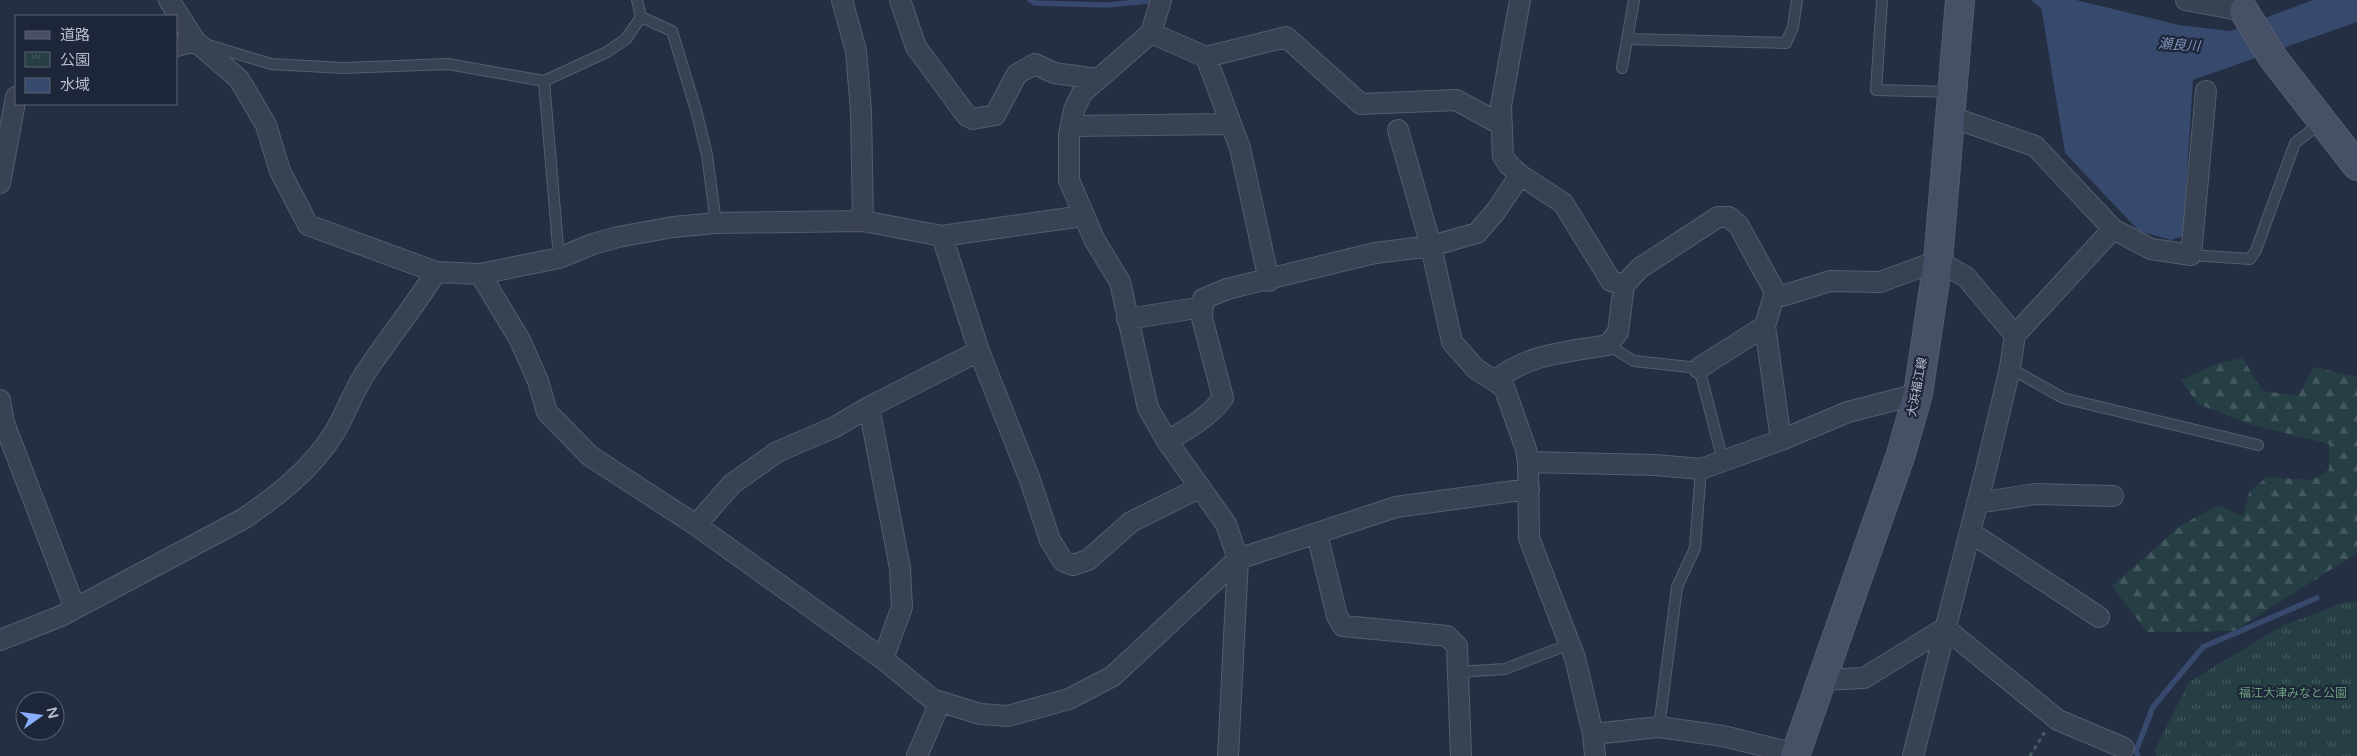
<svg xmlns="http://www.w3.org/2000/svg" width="2357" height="756" font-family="'Varela Round','Noto Sans JP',sans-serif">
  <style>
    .forest { fill: url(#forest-firs) }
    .park { fill: url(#park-tufts) }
    .water { fill: #37496c }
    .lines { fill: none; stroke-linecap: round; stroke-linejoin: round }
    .stream { stroke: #37496c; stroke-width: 5.5 }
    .lane-casing { stroke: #545d6e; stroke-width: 12 }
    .street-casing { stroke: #545d6e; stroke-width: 22 }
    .secondary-casing { stroke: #545d6e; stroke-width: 30 }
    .path { stroke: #455c61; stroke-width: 3; stroke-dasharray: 4 4; stroke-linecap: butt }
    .lane { stroke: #394253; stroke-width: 10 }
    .street { stroke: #394253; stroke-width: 20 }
    .secondary { stroke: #475067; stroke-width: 28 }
    .labels { text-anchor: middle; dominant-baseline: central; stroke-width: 4.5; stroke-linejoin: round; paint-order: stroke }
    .street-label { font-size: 12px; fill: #b6bdcd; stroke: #1e2739 }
    .park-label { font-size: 12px; fill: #6ba07c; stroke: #1e2739 }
    .water-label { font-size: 14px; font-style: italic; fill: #7c90b7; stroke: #1e2739 }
  </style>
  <defs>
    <pattern id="forest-firs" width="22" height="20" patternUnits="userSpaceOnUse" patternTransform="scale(1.25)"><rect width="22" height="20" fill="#263f45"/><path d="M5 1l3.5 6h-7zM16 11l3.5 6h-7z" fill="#43595f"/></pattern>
    <pattern id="park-tufts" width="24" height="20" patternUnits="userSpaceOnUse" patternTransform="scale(1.25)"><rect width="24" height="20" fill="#263f45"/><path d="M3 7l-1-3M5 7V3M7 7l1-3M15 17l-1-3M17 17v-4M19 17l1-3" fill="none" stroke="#43595f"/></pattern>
  </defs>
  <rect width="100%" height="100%" fill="#242f44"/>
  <!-- forest -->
  <path class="forest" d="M 2242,358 L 2263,391 L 2298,396 L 2314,367 L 2357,377 L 2357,553 L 2234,631 L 2147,632 L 2112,586 L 2180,526 L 2219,505 L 2243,517 L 2249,492 L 2267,477 L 2312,480 L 2329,470 L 2329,444 L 2249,424 L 2198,404 L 2181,380 L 2219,363 Z"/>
  <!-- park -->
  <path class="park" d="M 2357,601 L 2357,756 L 2156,756 L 2155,750 L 2189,682 L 2282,626 L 2345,602 Z"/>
  <!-- water -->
  <path class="water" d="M 2040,0 L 2076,0 L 2179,25 L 2230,31 L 2313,0 L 2357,0 L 2357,22 L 2193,80 L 2183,236 L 2171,240 L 2139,231 L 2065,153 Z"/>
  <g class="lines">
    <!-- stream -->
    <path class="stream" d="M 1030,0 L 1035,3 L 1108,5 L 1157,0
      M 2035,0 L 2045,8
      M 2138,756 L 2136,751 L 2153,707 L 2203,647 L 2317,598"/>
    <defs>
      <path id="lane" d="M 1882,0 L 1876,90 L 1952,92
        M 641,17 L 672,31 L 696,110 L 707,155 L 716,223
        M 1627,39 L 1786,43 L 1793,27 L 1797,0
        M 205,44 L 271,64 L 343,68 L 448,64 L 544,81 L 607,52 L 626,39 L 641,17 L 637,0
        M 1622,68 L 1634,0
        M 544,81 L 559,258
        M 2191,255 L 2250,259 L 2256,250 L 2295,143 L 2322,122
        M 1608,345 L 1634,361 L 1699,368 L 1723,461
        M 2010,368 L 2063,398 L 2258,445
        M 1458,672 L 1505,669 L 1570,644
        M 1659,727 L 1677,587 L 1695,548 L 1701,469"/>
      <path id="street" d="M 169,0 L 195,41 L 239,79 L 266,125 L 280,171 L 308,225 L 436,272 L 480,274 L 559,258 L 593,244 L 618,237 L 673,227 L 716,223 L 863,221 L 942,236 L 1083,216
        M 842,0 L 856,51 L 861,111 L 863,221
        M 900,0 L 916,47 L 967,116 L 973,119 L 995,115 L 1017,74 L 1035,64 L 1054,73 L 1097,79
        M 1161,0 L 1151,33 L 1082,93 L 1074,110 L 1069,135 L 1069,180 L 1094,239 L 1120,282 L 1148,408 L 1167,441 L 1226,524 L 1238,559 L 1228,756
        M 1520,0 L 1501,106 L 1503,156 L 1509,165 L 1520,175 L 1563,203 L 1611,281 L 1624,285
        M 2186,0 L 2244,11 L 2244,0
        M 1151,33 L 1206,57 L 1286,37 L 1361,104 L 1456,100 L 1502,125
        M 176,46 L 195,41
        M 1206,57 L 1240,148 L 1269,281
        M 1951,117 L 2035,146 L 2113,229 L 2151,249 L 2191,255 L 2206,91
        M 1071,126 L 1229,124
        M 1398,130 L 1431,246 L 1452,342 L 1476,369 L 1504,387 L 1526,449 L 1528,462 L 1529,538 L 1575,658 L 1593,734 L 1595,756
        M 0,183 L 16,97
        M 942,236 L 979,351 L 1030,480 L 1050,540 L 1063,561 L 1073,565 L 1088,560 L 1131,522 L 1199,488
        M 480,274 L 520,340 L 538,381 L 547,412 L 590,456 L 696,525 L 883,659 L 932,699 L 980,714 L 1008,716 L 1069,699 L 1113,676 L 1238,559 L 1396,507 L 1529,489
        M 1775,292 L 1765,326 L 1781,440
        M 1127,319 L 1203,307
        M 2015,335 L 2113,229
        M 1699,368 L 1765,326
        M 1495,381 C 1526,354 1568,352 1608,345 L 1618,332 L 1624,285 L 1640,268 L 1718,217 L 1729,217 L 1739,226 L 1775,292 L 1782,296 L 1830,281 L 1880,282 L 1938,261 L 1966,277 L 2015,335 L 2010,368 L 1986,469 L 1913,756
        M 0,400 L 4,423 L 75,608
        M 869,407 L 900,568 L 902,607 L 883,659
        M 1167,441 C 1188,429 1209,417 1223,398 L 1202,318 L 1203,299 L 1227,289 L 1375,253 L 1431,246 L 1477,233 L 1496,211 L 1520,175
        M 1528,462 L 1655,465 L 1701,469 L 1781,440 L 1848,412 L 1918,394
        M 1977,503 L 2035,494 L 2113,496
        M 696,525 L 732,484 L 777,452 L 835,427 L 869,407 L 979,351
        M 1970,532 L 2099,617
        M 1317,534 L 1337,616 L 1343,626 L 1447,636 L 1457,646 L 1461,756
        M 0,640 L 61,616 L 243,519 C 277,496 312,469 334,433 C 347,412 355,386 370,366 C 392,334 415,305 436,272
        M 1822,680 L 1864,678 L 1945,628 L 2058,720 L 2124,748
        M 1593,734 L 1659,727 L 1723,736 L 1796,754
        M 917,756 L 940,702"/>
      <path id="secondary" d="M 2244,11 L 2273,58 L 2357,166
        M 1795,756 L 1901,454 L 1918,394 L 1938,261 L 1960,0"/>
    </defs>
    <!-- lane casing -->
    <use href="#lane" class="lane-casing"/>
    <!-- street casing -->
    <use href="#street" class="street-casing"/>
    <!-- secondary casing -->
    <use href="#secondary" class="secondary-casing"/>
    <!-- path -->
    <path class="path" d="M 2030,756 L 2045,732"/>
    <!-- lane -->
    <use href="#lane" class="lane"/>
    <!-- street -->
    <use href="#street" class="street"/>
    <!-- secondary -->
    <use href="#secondary" class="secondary"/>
  </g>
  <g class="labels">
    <!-- street labels -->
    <g class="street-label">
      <text transform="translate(1917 387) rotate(-79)">大浜福江線</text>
    </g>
    <!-- park labels -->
    <g class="park-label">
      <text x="2293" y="693">福江大津みなと公園</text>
    </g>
    <!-- water labels -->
    <g class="water-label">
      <text transform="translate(2179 45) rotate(4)">瀬良川</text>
    </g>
  </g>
  <!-- legend -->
  <rect x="15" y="15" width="162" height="90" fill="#1e2739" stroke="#5b6374"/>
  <rect x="25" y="31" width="25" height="8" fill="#475067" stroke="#5b6374"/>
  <text x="60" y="40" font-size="15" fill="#b6bdcd">道路</text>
  <rect x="25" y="52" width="25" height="15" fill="url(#park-tufts)" stroke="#5b6374"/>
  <text x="60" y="65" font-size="15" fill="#b6bdcd">公園</text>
  <rect x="25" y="78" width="25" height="15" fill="#37496c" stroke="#5b6374"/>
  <text x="60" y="90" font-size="15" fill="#b6bdcd">水域</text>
  <!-- north arrow -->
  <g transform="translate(40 716) rotate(76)"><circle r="24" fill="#1e2739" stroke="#5b6374"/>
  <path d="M0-4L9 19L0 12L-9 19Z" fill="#89adff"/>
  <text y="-8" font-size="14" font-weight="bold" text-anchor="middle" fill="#b6bdcd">N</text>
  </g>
</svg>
